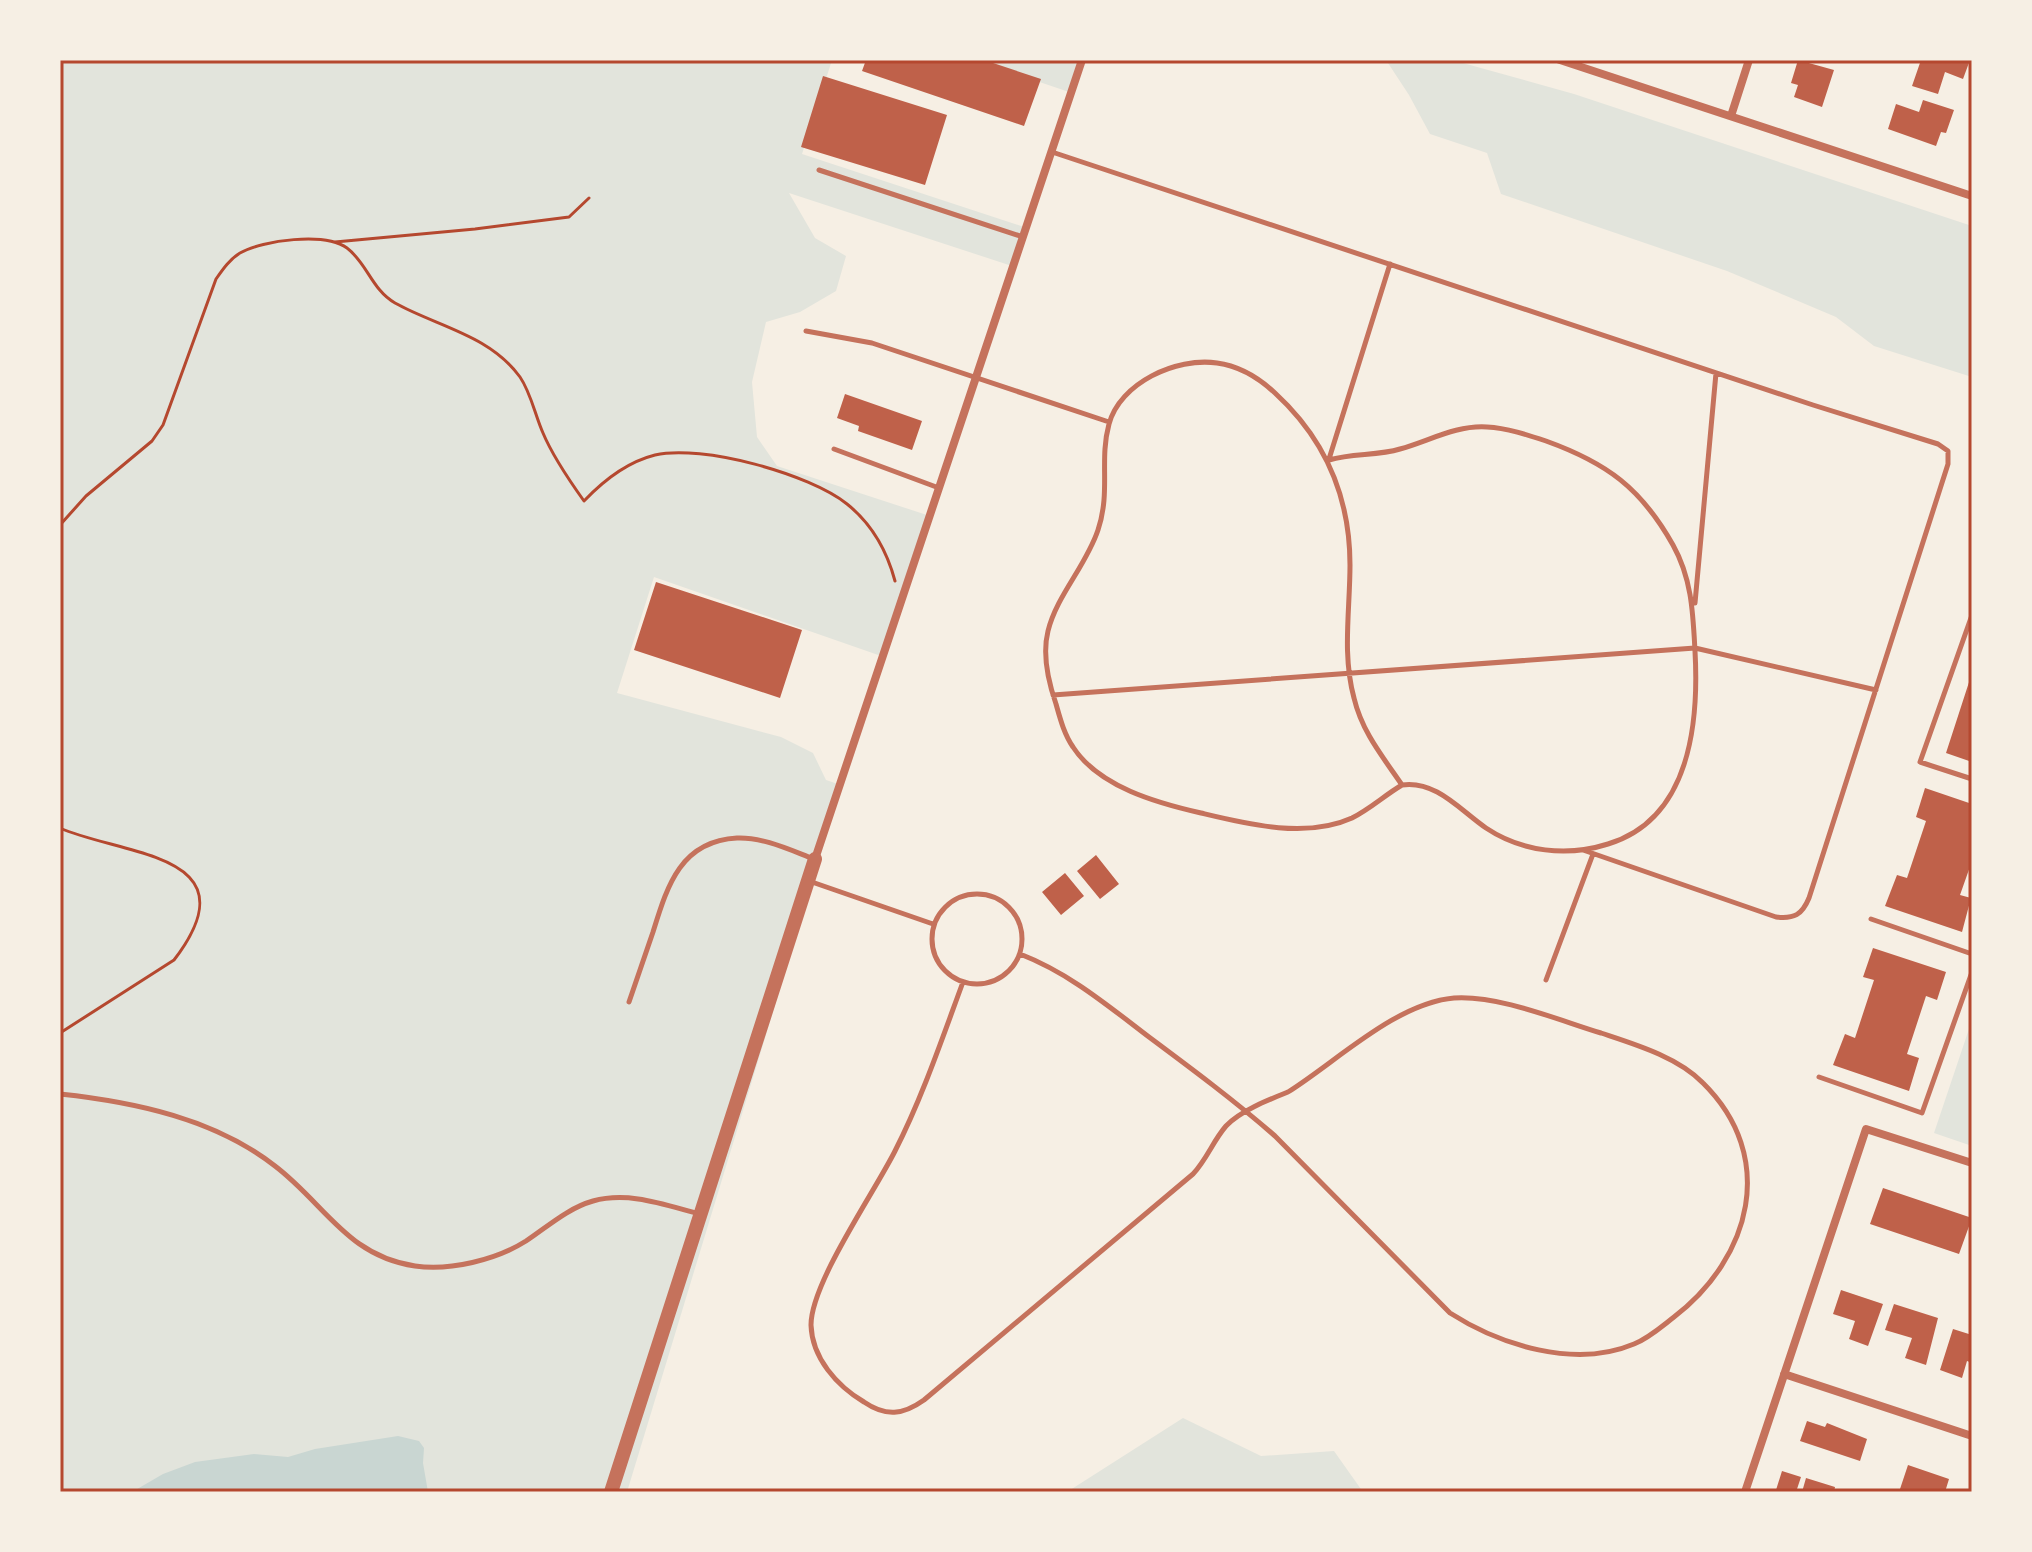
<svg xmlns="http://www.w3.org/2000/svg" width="2032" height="1552" font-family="'Zilla Slab',serif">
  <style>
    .green { fill: #e2e4dc }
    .water { fill: #c9d6d2 }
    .building { fill: #bf614a }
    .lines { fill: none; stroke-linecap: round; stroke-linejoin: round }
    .path { stroke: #b5482f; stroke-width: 3 }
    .service { stroke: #c5725c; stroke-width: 5 }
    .minor { stroke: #c5725c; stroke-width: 8 }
    .tertiary { stroke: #c5725c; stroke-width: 14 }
    .neatline { fill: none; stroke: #b5482f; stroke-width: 3 }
  </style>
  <rect width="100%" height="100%" fill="#f6efe4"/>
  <!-- green -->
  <path class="green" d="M 60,60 L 832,60 L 802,154 L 1024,227 L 1012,266 L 789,193 L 815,238 L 846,256 L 836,291 L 800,312 L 766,322 L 752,382 L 757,437 L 777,466 L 930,516 L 884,657 L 654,577 L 617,693 L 781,737 L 813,753 L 826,780 L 841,785 L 845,775 L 627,1492 L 60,1492 Z
    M 975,60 L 1079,60 L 1069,92 Z
    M 1386,60 L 1452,60 L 1574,94 L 1972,226 L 1972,377 L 1874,346 L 1836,317 L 1727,271 L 1501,194 L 1487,153 L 1430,134 L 1409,95 Z
    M 1972,1020 L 1972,1146 L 1934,1133 Z
    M 1183,1418 L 1261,1456 L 1334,1451 L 1363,1492 L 1067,1492 Z"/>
  <!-- water -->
  <path class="water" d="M 398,1436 L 419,1441 L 424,1448 L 423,1463 L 428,1492 L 132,1492 L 163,1474 L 195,1462 L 254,1454 L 288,1457 L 315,1449 Z"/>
  <!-- building -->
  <path class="building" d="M 866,60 L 984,60 L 1041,79 L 1024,126 L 862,71 Z
    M 1798,60 L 1834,70 L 1822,107 L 1794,97 L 1798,85 L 1791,83 Z
    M 1921,60 L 1970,60 L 1963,79 L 1945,72 L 1938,94 L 1912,86 Z
    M 823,76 L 947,115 L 925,185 L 801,147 Z
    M 1923,100 L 1954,110 L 1946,133 L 1941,132 L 1936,146 L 1888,129 L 1896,104 L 1919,112 Z
    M 845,394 L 922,421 L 912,450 L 858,431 L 859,426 L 837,418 Z
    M 656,582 L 802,630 L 780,698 L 634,650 Z
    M 1971,676 L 1972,676 L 1972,762 L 1946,753 Z
    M 1925,788 L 1972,804 L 1972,861 L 1960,895 L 1971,898 L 1962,932 L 1885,906 L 1897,875 L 1907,878 L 1926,821 L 1916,817 Z
    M 1096,855 L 1119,884 L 1100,899 L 1077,871 Z
    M 1065,873 L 1084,896 L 1061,915 L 1042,892 Z
    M 1873,948 L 1946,972 L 1937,1000 L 1926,996 L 1907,1054 L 1919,1058 L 1909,1091 L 1833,1065 L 1845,1034 L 1855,1038 L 1874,980 L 1863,977 Z
    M 1883,1188 L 1972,1218 L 1959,1254 L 1870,1224 Z
    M 1841,1290 L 1883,1304 L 1868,1346 L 1849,1339 L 1855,1321 L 1833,1314 Z
    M 1894,1304 L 1938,1318 L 1926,1365 L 1905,1358 L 1912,1338 L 1885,1330 Z
    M 1953,1329 L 1972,1335 L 1972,1363 L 1967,1361 L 1962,1378 L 1940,1370 Z
    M 1807,1421 L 1825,1427 L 1827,1423 L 1867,1439 L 1860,1461 L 1800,1441 Z
    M 1908,1465 L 1949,1479 L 1945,1492 L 1910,1492 L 1900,1489 Z
    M 1782,1471 L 1801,1477 L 1796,1492 L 1776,1490 Z
    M 1806,1478 L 1835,1487 L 1834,1492 L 1802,1492 Z"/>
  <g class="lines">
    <!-- path -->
    <path class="path" d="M 335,242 L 475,229 L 569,217 L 589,198
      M 60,525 L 86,496 L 152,441 L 163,425 L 216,279 C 223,269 230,259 240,253 C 263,240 325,232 347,248 C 367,263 372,290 395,303 C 436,326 490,335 520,377 C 531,393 535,415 543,433 C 553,457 569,480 584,501 C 603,481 627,462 655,455 C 702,444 810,474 847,504 C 872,524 887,551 895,581
      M 60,828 C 123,856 256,853 174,960 L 60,1033"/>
    <!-- service -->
    <path class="service" d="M 1052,152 L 1813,405 L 1938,444 L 1948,451 L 1948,464 L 1809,898 C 1802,915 1794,919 1776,917 L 1583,850
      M 819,170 L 1023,237
      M 806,331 L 872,343 L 1109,422
      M 834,449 L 939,488
      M 1329,459 L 1390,264
      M 1329,460 C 1353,453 1377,456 1400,449 C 1429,441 1456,425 1487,427 C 1507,428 1528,435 1546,441 C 1607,463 1641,488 1673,545 C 1692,579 1693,614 1695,651 C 1699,723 1690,819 1608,844 C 1567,857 1522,852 1486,828 C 1461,811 1436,780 1402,785 C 1385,795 1370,809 1352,818 C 1306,839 1247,824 1201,813 C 1157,803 1099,787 1073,747 C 1064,734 1060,718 1056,704 C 1048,681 1042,655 1048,631 C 1057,595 1086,566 1098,530 C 1111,491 1099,461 1109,424 C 1120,383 1176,357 1217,363 C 1239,366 1259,378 1275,393 C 1325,439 1350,497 1350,565 C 1350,610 1342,654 1354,698 C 1362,732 1383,757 1402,785
      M 1695,603 L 1716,373
      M 1972,615 L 1920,762 L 1972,779
      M 1053,695 L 1695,648 L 1876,690
      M 809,881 L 933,924
      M932 939a45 45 0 1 1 90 0a45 45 0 1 1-90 0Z
      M 1871,919 L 1972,954
      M 1546,980 L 1593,854
      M 963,982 C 942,1039 922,1098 895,1151 C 874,1193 811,1283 811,1325 C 812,1358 837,1386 864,1402 C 886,1417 903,1415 924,1400 L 1193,1174 C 1207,1159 1213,1141 1226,1126 C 1240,1111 1268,1100 1288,1092 C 1336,1062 1396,1003 1454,998 C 1499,995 1558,1020 1601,1033 C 1634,1044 1678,1057 1703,1083 C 1778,1157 1751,1258 1674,1317 C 1661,1327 1649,1338 1634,1344 C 1575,1369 1500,1345 1450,1313 L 1275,1136 C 1235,1101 1192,1069 1149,1037 C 1107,1005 1069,973 1020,954
      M 629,1002 C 637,979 645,955 653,932 C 667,887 680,841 737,838 C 763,837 790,850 814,859
      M 1819,1077 L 1922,1113 L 1972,972
      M 60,1094 C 135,1102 215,1119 275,1166 C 325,1204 347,1256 415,1266 C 450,1271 496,1260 526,1241 C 547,1227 568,1208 593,1201 C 629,1191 665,1205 700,1214"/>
    <!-- minor -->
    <path class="minor" d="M 1560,60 L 1972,196
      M 1731,116 L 1749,60
      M 815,859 L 1082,60
      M 1784,1374 L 1972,1436
      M 1745,1492 L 1866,1129 L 1972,1163"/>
    <!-- tertiary -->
    <path class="tertiary" d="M 611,1492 L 815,859"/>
  </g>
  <!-- border -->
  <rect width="2032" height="1552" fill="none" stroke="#f6efe4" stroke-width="124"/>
  <rect x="62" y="62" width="1908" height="1428" class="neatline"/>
</svg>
